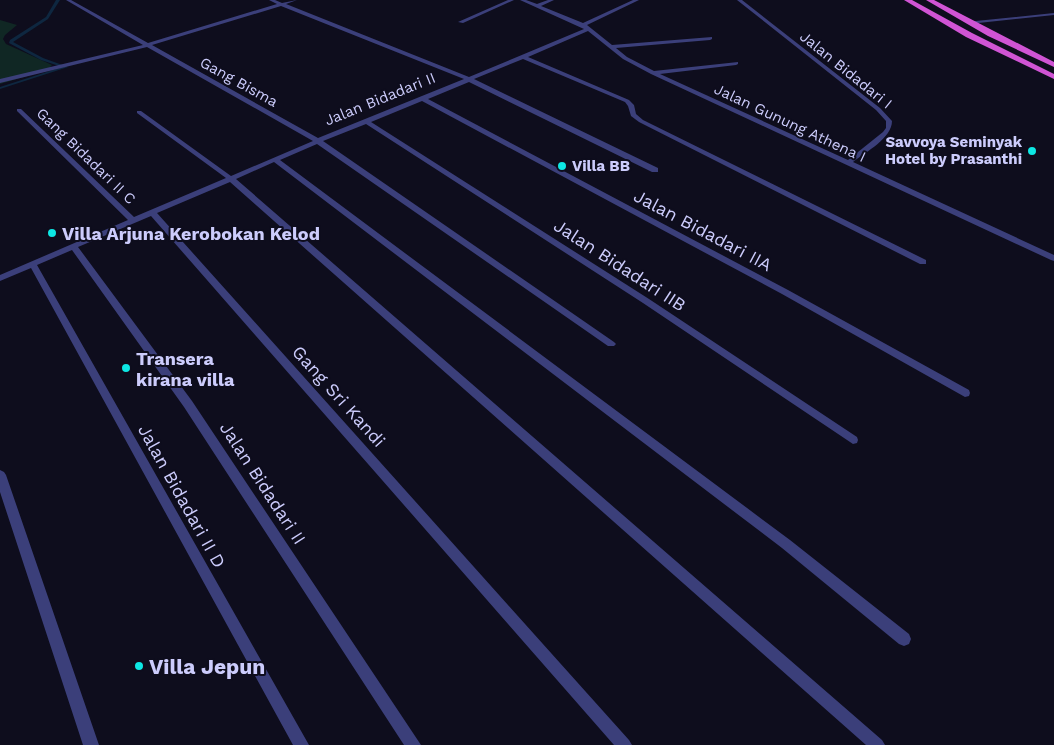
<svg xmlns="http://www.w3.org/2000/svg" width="1054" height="745" font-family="'Work Sans',sans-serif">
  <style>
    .green { fill: #102724 }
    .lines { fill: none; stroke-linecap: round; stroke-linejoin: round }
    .stream { fill: #0e2740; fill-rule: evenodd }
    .minor { fill: #3b3f7a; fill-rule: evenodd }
    .trunk { fill: #d054d4; fill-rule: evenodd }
    .poi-dot { fill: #0de7e4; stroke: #0e0d1d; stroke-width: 2 }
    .labels { text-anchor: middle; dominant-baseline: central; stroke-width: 4; stroke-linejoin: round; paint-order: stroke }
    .far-street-label { font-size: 15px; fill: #ccccfc; stroke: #0e0d1d }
    .far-poi-label { font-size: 15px; font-weight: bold; fill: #ccccfc; stroke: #0e0d1d; text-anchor: end }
    .street-label { font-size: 18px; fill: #ccccfc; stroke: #0e0d1d }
    .poi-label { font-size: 18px; font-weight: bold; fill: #ccccfc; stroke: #0e0d1d; text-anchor: start }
    .near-poi-label { font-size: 21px; font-weight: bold; fill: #ccccfc; stroke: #0e0d1d; text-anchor: start }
  </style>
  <rect width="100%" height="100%" fill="#0e0d1d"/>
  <!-- green -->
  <path class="green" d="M 0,20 L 17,25 L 5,35 L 3,39 L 6,44 L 52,65 L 48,70 L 0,84 Z"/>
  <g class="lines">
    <!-- stream -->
    <path class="stream" d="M 56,0 L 60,0 L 48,19 L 13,42 L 43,58 L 68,67 L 0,89 L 0,87 L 62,67 L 41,60 L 9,43 L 10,40 L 46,17 Z"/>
    <!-- minor -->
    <path class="minor" d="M 66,0 L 71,0 L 148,43 L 277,4 L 269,0 L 275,0 L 282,3 L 297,0 L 286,4 L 469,77 L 584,29 L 520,0 L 526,0 L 537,4 L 548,0 L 554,0 L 541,6 L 583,23 L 633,0 L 639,0 L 587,25 L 612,45 L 712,37 L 712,39 L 710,40 L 616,48 L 627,57 L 654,71 L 738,62 L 738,64 L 736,65 L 660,74 L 848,160 L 883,132 L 886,128 L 886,121 L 876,110 L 737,0 L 742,0 L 880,108 L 892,121 C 892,138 866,152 853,162 L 1054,255 L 1054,261 L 1051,260 L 651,74 L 623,59 L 588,31 L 528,57 L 629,100 L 634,105 L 636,114 L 643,120 L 926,260 L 926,264 L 920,264 L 639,122 L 631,116 L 628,106 L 625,102 L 523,59 L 474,79 L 658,168 L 658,172 L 652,172 L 469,82 L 428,99 L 788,290 L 969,390 L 970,393 L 969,396 L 965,397 L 782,294 L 422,101 L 371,122 L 649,299 L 857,437 L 858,440 L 857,443 L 853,444 L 643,303 L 366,124 L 323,141 L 614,342 L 616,344 L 614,346 L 608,346 L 317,144 L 280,160 L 790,540 L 909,634 L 911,639 L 909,644 L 904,646 L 899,644 L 782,548 L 274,162 L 236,179 L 882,740 L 885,745 L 866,745 L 230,182 L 157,213 L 629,740 L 632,745 L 614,745 L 151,216 L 78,247 L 192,401 L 421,745 L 404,745 L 184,407 L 72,250 L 37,265 L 309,745 L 293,745 L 31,268 L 0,281 L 0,275 L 128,220 L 17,111 L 17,109 L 21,109 L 134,217 L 226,178 L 137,113 L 137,111 L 141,111 L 231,176 L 313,141 L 147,47 L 0,83 L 0,79 L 143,45 ZM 281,6 L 464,79 L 318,138 L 152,45 Z
      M 508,0 L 514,0 L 463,23 L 458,22 Z
      M 1054,13 L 1054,15 L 969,24 L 966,22 Z
      M 0,470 L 4,472 L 6,475 L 99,745 L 83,745 L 0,492 Z"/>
    <!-- trunk -->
    <path class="trunk" d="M 904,0 L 912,0 L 972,33 L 1054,74 L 1054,79 L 966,37 Z
      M 926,0 L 934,0 L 1054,62 L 1054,67 L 988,36 Z"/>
  </g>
  <!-- markers -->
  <g class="poi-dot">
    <circle cx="1032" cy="151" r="5"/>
    <circle cx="562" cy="166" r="5"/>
    <circle cx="52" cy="233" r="5"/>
    <circle cx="126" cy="368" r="5"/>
    <circle cx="139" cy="666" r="5"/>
  </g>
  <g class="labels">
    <!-- far-street labels -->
    <g class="far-street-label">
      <text transform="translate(846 70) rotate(39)">Jalan Bidadari I</text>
      <text transform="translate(239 82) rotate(29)">Gang Bisma</text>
      <text transform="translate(380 99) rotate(-22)">Jalan Bidadari II</text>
      <text transform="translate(790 123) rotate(25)">Jalan Gunung Athena I</text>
      <text transform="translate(86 156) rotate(44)">Gang Bidadari II C</text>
    </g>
    <!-- far-poi labels -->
    <g class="far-poi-label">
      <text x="1022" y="142">Savvoya Seminyak<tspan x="1022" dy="17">Hotel by Prasanthi</tspan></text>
      <text x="572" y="166" text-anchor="start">Villa BB</text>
    </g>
    <!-- street labels -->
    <g class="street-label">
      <text transform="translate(703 230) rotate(28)">Jalan Bidadari IIA</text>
      <text transform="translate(620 265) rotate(33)">Jalan Bidadari IIB</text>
      <text transform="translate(339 396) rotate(48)">Gang Sri Kandi</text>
      <text transform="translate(263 483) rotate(57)">Jalan Bidadari II</text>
      <text transform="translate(182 496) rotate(61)">Jalan Bidadari II D</text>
    </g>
    <!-- poi labels -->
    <g class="poi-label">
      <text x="62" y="233">Villa Arjuna Kerobokan Kelod</text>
      <text x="136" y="358">Transera<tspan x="136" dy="21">kirana villa</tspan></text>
    </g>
    <!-- near-poi labels -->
    <g class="near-poi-label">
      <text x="149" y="666">Villa Jepun</text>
    </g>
  </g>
</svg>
